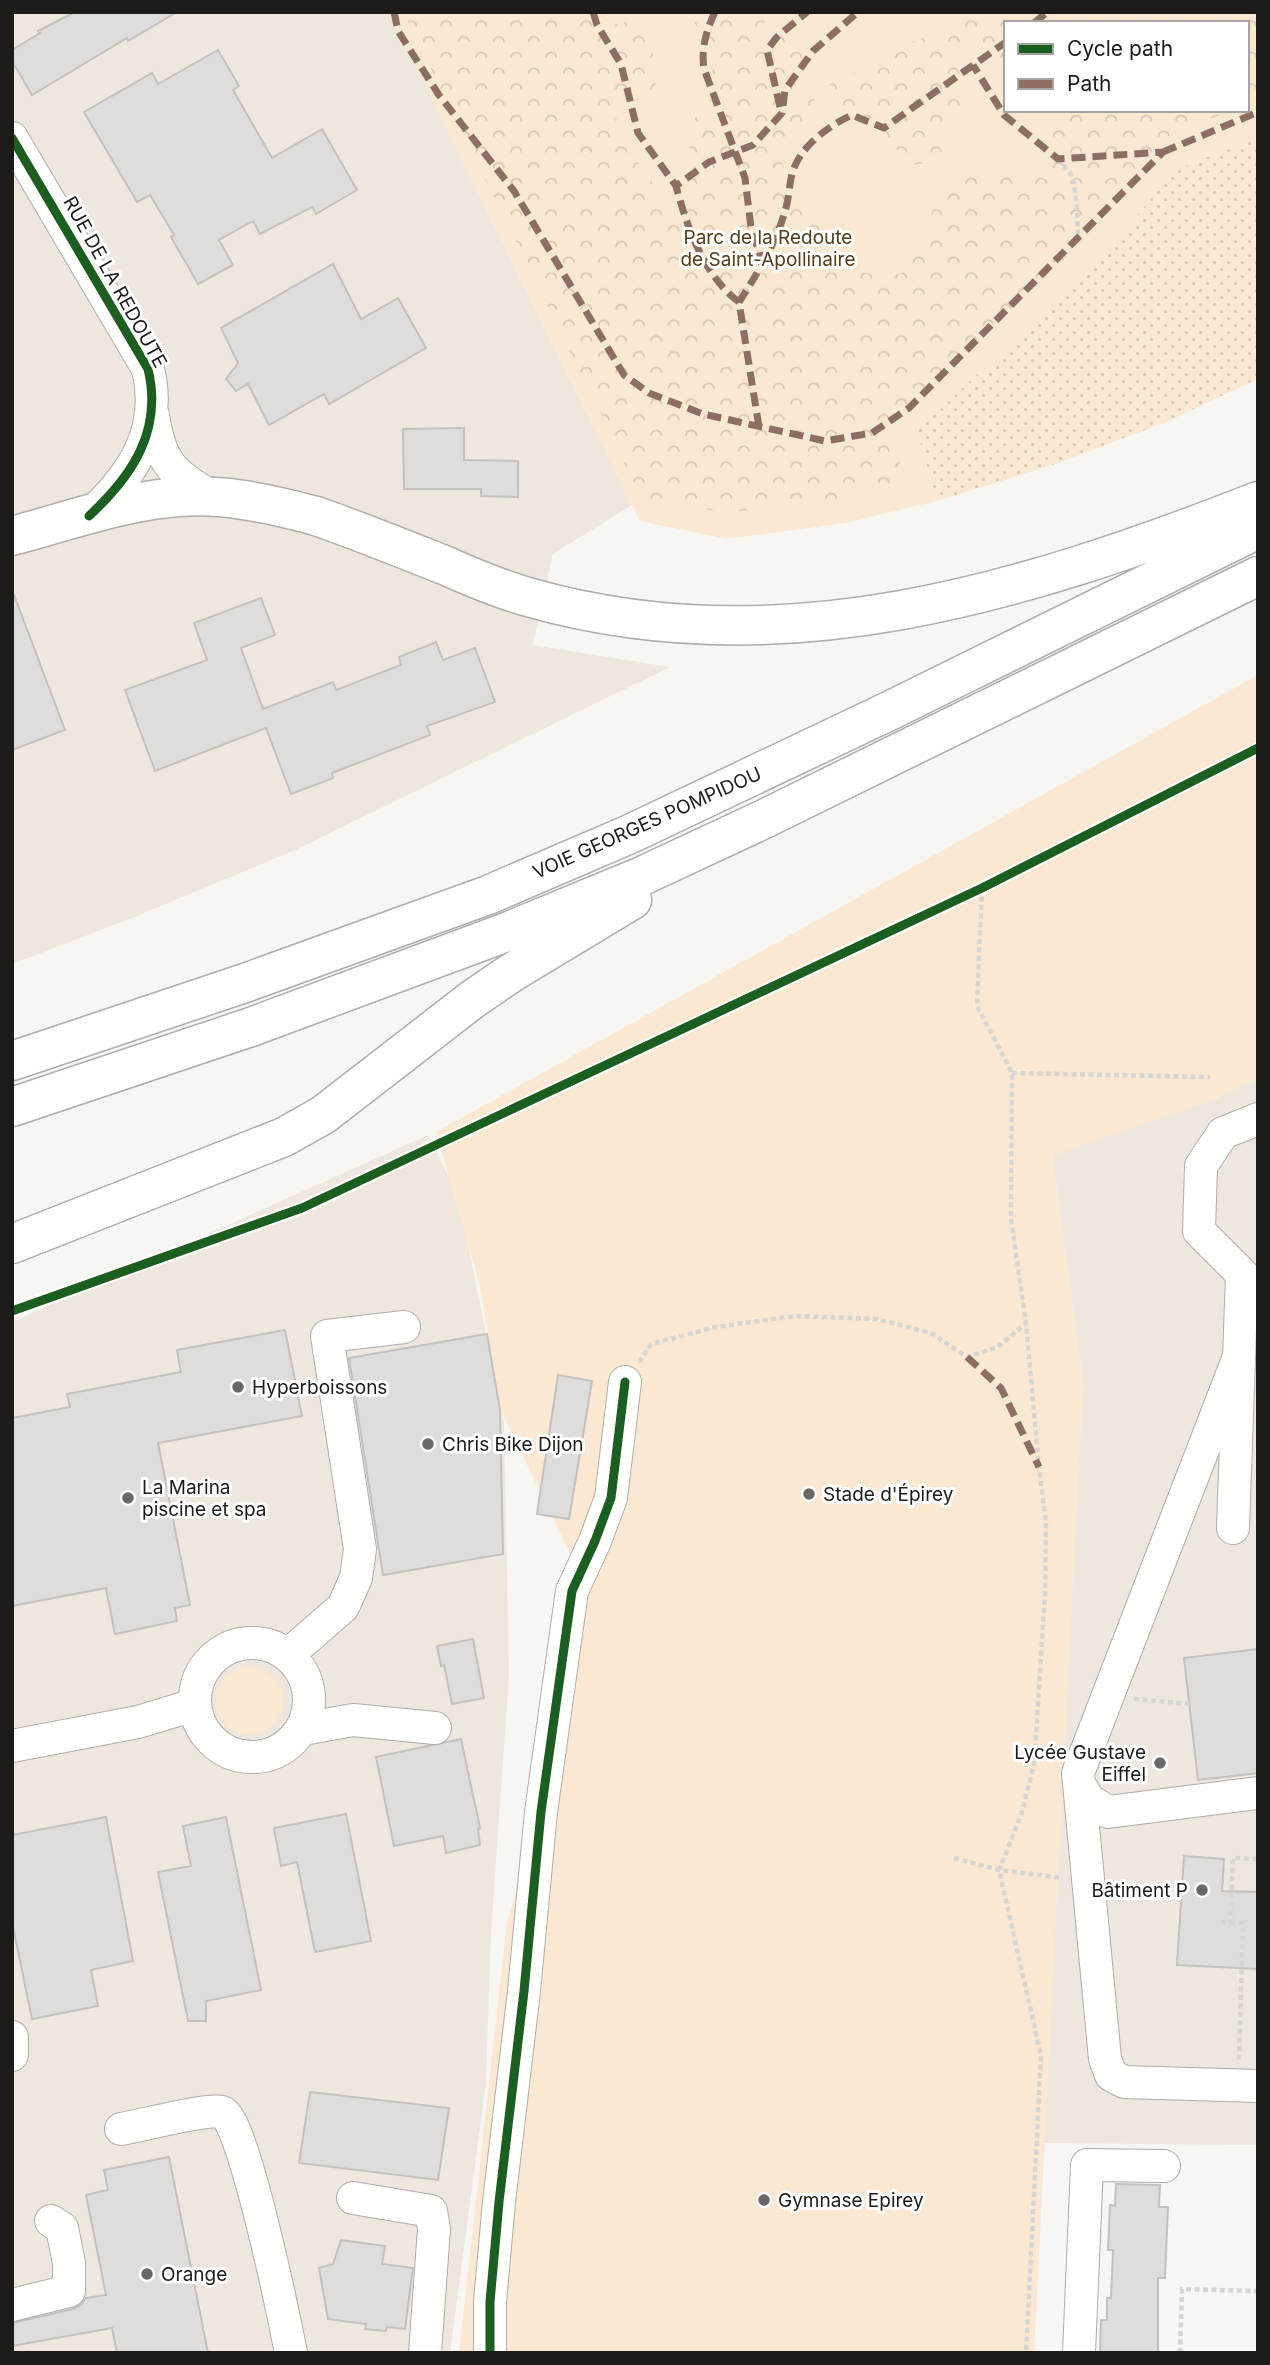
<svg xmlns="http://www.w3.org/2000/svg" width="1270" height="2365" font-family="Inter,sans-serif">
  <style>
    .built { fill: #ede7df }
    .green { fill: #fae8d3; fill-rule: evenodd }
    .forest { fill: url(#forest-crowns) }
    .garden { fill: url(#garden-dots) }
    .building { fill: #dfdddb; stroke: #c3c1bf; stroke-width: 2 }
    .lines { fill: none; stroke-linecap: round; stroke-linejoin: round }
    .minor-casing { stroke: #afadab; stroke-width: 34 }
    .major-casing { stroke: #afadab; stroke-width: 41 }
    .highway-casing { stroke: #afadab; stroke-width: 41 }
    .path { stroke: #d5d5d4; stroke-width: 4.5; stroke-dasharray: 5 3.5; stroke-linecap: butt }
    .minor { stroke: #fefefd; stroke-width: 32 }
    .major { stroke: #fefefd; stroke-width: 38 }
    .highway { stroke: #fefefd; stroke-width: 38 }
    .quiet { stroke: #8d6e63; stroke-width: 7; stroke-dasharray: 14 7; stroke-linecap: butt }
    .cycleway-casing { stroke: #fff; stroke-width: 13 }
    .cycleway { stroke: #1b5e20; stroke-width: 9 }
    .poi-dot { fill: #696865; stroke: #fff; stroke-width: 2.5 }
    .labels { text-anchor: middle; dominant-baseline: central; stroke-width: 6; stroke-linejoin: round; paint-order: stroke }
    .park-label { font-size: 19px; fill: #563b17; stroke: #fff }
    .street-label { font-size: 19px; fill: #1c1b18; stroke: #fff }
    .poi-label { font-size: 19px; fill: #1c1b18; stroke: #fff; text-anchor: start }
  </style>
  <defs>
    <pattern id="forest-crowns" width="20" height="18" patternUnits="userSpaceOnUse" patternTransform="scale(1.75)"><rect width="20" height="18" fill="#fae8d3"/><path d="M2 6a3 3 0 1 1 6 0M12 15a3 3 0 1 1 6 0" fill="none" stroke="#d6c6b4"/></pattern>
    <pattern id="garden-dots" width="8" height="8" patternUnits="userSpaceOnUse" patternTransform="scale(1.75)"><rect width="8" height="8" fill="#fae8d3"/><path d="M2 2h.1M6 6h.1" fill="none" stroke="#d6c6b4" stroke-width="1.8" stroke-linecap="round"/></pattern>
  </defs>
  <rect width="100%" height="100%" fill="#f8f6f3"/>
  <!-- built -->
  <path class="built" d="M 12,12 L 389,12 L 632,505 L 553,554 L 533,645 L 670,667 L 293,851 L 127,920 L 12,964 Z
    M 1258,1079 L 1258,2145 L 1043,2143 L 1083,1383 L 1052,1155 L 1216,1099 Z
    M 428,1135 L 458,1195 L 504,1422 L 509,1675 L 491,1932 L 486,2082 L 450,2353 L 12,2353 L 12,1322 Z"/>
  <!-- green -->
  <path class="green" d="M 389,12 L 1258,12 L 1258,138 L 1177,169 L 1083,278 L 917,430 L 937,501 L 845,523 L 726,539 L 640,521 ZM 1006,23 L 1247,23 L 1247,110 L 1006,110 Z
    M 1258,675 L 1258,1079 L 1216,1099 L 1052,1156 L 1083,1383 L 1034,2353 L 459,2353 L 507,1923 L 563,1730 L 581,1576 L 501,1411 L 480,1286 L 436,1132 Z
    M215 1701a34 34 0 1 1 68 0a34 34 0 1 1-68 0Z"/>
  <!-- forest -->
  <path class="forest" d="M 403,12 L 585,12 L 595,26 C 610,28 625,21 640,19 L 649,25 C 654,44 652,62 658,80 C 648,98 641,100 621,103 L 616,119 L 622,138 L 673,212 L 682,212 C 693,185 687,155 692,126 C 693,116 706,109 710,100 C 723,74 700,36 690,12 L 775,12 L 756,30 L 750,40 L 752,50 L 762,50 L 783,25 L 799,28 L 809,54 L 801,64 L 794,81 L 799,90 L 810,92 L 816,103 L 807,113 L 803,131 L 781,158 L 793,198 L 800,210 L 819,217 C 824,228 829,242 837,252 C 851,272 880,280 902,273 L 929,227 L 935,196 L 960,175 L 1010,166 L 1035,176 L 1050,171 L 1052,152 L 1047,127 L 1062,115 L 1093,114 L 1109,110 L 1232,110 L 1163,138 L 1064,260 L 888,421 L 906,482 L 840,498 L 727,513 L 641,497 Z
    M 958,12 L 1258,12 L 1258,100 L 1247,104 L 1247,23 L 1006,23 L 1006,69 L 986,59 L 972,44 L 956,66 L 964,83 L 965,116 L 936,139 L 942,152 L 936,161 L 914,165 L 900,161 L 896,147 L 882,143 L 884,132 L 891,122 C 864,113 837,129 826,90 C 836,75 849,68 866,76 L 876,73 L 891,40 L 919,41 L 929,31 L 945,26 L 956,34 L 961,26 Z"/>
  <!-- garden -->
  <path class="garden" d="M 1258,138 L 1258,379 L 1164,423 L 1053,465 L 937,501 L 917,430 L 1083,278 L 1177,169 Z"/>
  <!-- building -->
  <path class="building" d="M 75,12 L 177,12 L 128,41 L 127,38 L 32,95 L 12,61 L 12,50 L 40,33 L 38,31 Z
    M 218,50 L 239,86 L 233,90 L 272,158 L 322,129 L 357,190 L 316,214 L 312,207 L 260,234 L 253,221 L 219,240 L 233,265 L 198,284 L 171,237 L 174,235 L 150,195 L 137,202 L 84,112 L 152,73 L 158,84 Z
    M 333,264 L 361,319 L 398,298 L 426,348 L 329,404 L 324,394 L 269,425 L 248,384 L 236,391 L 226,379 L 238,363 L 221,328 Z
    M 464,428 L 464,460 L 518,461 L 518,497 L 481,496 L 481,489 L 404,489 L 403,429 Z
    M 12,595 L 14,595 L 65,730 L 12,750 Z
    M 261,598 L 275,635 L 241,648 L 263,709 L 333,682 L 336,690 L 401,665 L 399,657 L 436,642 L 443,660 L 475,648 L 495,702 L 427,726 L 430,735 L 332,773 L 333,778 L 291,794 L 266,728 L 155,771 L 125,690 L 207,660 L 194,623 Z
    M 285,1330 L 302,1416 L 158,1443 L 190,1605 L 175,1608 L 177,1621 L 115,1634 L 106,1588 L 12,1606 L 12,1418 L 70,1407 L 67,1394 L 181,1372 L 177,1350 Z
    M 487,1334 L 500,1410 L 503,1554 L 383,1575 L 349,1358 Z
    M 558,1375 L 592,1381 L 569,1519 L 537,1514 Z
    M 473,1639 L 484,1698 L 452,1704 L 444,1665 L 441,1666 L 437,1646 Z
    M 1258,1649 L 1258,1773 L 1198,1780 L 1184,1658 Z
    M 461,1739 L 480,1828 L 478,1829 L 480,1845 L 446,1853 L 443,1836 L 394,1846 L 376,1757 Z
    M 346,1814 L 371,1941 L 315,1952 L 297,1862 L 281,1866 L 274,1828 Z
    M 106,1817 L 133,1961 L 91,1970 L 98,2006 L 32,2019 L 12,1922 L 12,1835 Z
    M 226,1817 L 261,1990 L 206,2001 L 206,2021 L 188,2021 L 158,1872 L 191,1866 L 183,1826 Z
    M 1184,1856 L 1224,1859 L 1222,1891 L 1258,1892 L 1258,1969 L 1177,1965 Z
    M 310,2092 L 449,2108 L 438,2180 L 299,2163 Z
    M 169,2157 L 208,2353 L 117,2353 L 112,2328 L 12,2346 L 12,2323 L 73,2309 L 81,2305 L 86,2298 L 106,2295 L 86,2195 L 108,2190 L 104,2170 Z
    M 1116,2184 L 1160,2185 L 1159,2207 L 1168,2207 L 1165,2278 L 1158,2278 L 1158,2353 L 1100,2353 L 1101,2320 L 1107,2320 L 1107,2298 L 1111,2298 L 1113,2250 L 1108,2250 L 1110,2205 L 1115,2206 Z
    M 341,2240 L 385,2246 L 382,2264 L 413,2268 L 405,2329 L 387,2327 L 386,2331 L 365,2329 L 366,2324 L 328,2319 L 319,2268 L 333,2264 Z"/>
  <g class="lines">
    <defs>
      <path id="minor" d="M 12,138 L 148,369 C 163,431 132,476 89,516
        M 153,415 C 160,462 171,473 212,497
        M 1238,1359 L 1078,1773 L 1105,2059 L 1111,2075 L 1124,2082 L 1258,2086
        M 1233,1528 L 1242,1274 L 1199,1231 L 1201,1166 L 1223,1133 L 1258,1119
        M195 1700a57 57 0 1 1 114 0a57 57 0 1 1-114 0Z
        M 289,1654 L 343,1607 L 356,1578 L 360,1549 L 327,1336 L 404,1327
        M 303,1729 L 353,1720 L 435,1728
        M 12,1746 L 138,1722 L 194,1705
        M 1079,1784 L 1089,1800 L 1108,1812 L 1258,1793
        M 12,2037 L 12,2055
        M 121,2129 C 140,2126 207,2108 222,2112 C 243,2117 285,2322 291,2353
        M 353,2198 L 431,2211 L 434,2229 L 425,2353
        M 12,2305 L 69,2291 L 69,2263 L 62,2228 L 51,2221
        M 490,2353 L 490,2302 L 499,2202 L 524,1991 L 541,1812 L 572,1591 L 595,1541 L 611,1498 L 625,1382
        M 1079,2353 L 1087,2165 L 1164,2166"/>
      <path id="major" d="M 12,536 C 61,523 118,503 168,498 C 218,492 267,503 316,516"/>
      <path id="highway" d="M 316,516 C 359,531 401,548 444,565 C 471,577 499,589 528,597 C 779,669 1023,593 1258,501
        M 12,1061 L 242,984 L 488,895 L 630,834 L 887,712 L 1258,529
        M 12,1107 L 251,1027 L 504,933 L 642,876 L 762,820 L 1258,576
        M 12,1244 L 284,1137 L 323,1115 L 473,999 L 511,973 L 632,900"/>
    </defs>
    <!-- minor casing -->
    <use href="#minor" class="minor-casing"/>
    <!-- major casing -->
    <use href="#major" class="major-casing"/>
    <!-- highway casing -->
    <use href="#highway" class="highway-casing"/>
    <!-- path -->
    <path class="path" d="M 1058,159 L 1073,177 L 1077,208 L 1078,239
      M 982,888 L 977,1006 L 1012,1073 L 1011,1219 L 1026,1323 L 1039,1467 L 1046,1522 L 1045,1595 L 1034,1765 L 1021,1815 L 999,1870 L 1041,2055 L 1026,2353
      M 1012,1073 L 1210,1077
      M 639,1362 L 651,1344 L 716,1327 L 795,1316 L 877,1319 L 933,1334 L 967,1357 L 998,1347 L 1025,1324
      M 1134,1699 L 1190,1704
      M 954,1858 L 999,1870 L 1063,1878
      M 1221,1922 L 1230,1923 L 1233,1858 L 1258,1859
      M 1230,1923 L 1243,1923 L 1239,2060
      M 1180,2353 L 1182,2289 L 1258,2291"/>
    <!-- minor -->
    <use href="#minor" class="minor"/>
    <!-- major -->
    <use href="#major" class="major"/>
    <!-- highway -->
    <use href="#highway" class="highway"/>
    <!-- quiet -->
    <path class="quiet" d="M 394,12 L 398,31 L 439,95 L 514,191 L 624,375 L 649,393 L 703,414 L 825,441 L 872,433 L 909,408 L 1163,152 L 1058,159 L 1004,115 L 973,65
      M 593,12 L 597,25 L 621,64 L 638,133 L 676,186
      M 715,12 C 706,31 701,48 704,69 L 745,178 L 752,236 L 759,249 L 762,266
      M 1034,23 L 1047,12
      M 780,107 L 767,50 L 777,37 L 807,12
      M 1163,152 L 1258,112
      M 739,302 C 704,276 687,227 676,186 L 709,162 L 753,145 L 782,113 L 785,90 L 813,51 L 858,12
      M 759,427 L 739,302 C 757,274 776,244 785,211 C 789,199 789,186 792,174 C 799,147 828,126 852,115 L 884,128 L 1006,42
      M 967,1357 L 1001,1388 L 1039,1467"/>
    <defs>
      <path id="cycleway" d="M 12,138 L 148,369 C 163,431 132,476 89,516
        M 12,1311 L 302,1208 L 982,888 L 1258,748
        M 490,2353 L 490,2302 L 499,2202 L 524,1991 L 541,1812 L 572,1591 L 595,1541 L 611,1498 L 625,1382"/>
    </defs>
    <!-- cycleway casing -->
    <use href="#cycleway" class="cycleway-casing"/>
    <!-- cycleway -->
    <use href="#cycleway" class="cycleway"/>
  </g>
  <!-- markers -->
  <g class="poi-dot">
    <circle cx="238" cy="1387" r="7"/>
    <circle cx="428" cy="1444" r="7"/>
    <circle cx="809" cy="1494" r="7"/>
    <circle cx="128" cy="1498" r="7"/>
    <circle cx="1160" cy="1763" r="7"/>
    <circle cx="1202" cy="1890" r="7"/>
    <circle cx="764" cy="2200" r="7"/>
    <circle cx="147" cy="2274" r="7"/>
  </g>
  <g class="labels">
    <!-- park labels -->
    <g class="park-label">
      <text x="768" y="237">Parc de la Redoute<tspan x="768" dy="22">de Saint-Apollinaire</tspan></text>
    </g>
    <!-- street labels -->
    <g class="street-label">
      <text transform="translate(115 282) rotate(61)">RUE DE LA REDOUTE</text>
      <text transform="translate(647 823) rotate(-24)">VOIE GEORGES POMPIDOU</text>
    </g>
    <!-- poi labels -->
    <g class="poi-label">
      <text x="252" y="1387">Hyperboissons</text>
      <text x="442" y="1444">Chris Bike Dijon</text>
      <text x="142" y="1487">La Marina<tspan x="142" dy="22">piscine et spa</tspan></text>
      <text x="823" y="1494">Stade d'Épirey</text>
      <text x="1146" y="1752" text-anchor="end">Lycée Gustave<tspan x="1146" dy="22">Eiffel</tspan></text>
      <text x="1188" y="1890" text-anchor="end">Bâtiment P</text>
      <text x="778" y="2200">Gymnase Epirey</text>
      <text x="161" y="2274">Orange</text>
    </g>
  </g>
  <!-- border -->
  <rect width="1270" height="2365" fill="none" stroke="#1c1b18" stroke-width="28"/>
  <!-- legend -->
  <rect x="1004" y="21" width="245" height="91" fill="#ffffff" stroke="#a4a4a3" stroke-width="2"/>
  <rect x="1018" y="44" width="35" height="10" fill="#1b5e20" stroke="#a4a4a3" stroke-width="2"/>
  <text x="1067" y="56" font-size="21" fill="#1c1b18">Cycle path</text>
  <rect x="1018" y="79" width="35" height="10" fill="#8d6e63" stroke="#a4a4a3" stroke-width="2"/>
  <text x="1067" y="91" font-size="21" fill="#1c1b18">Path</text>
</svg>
